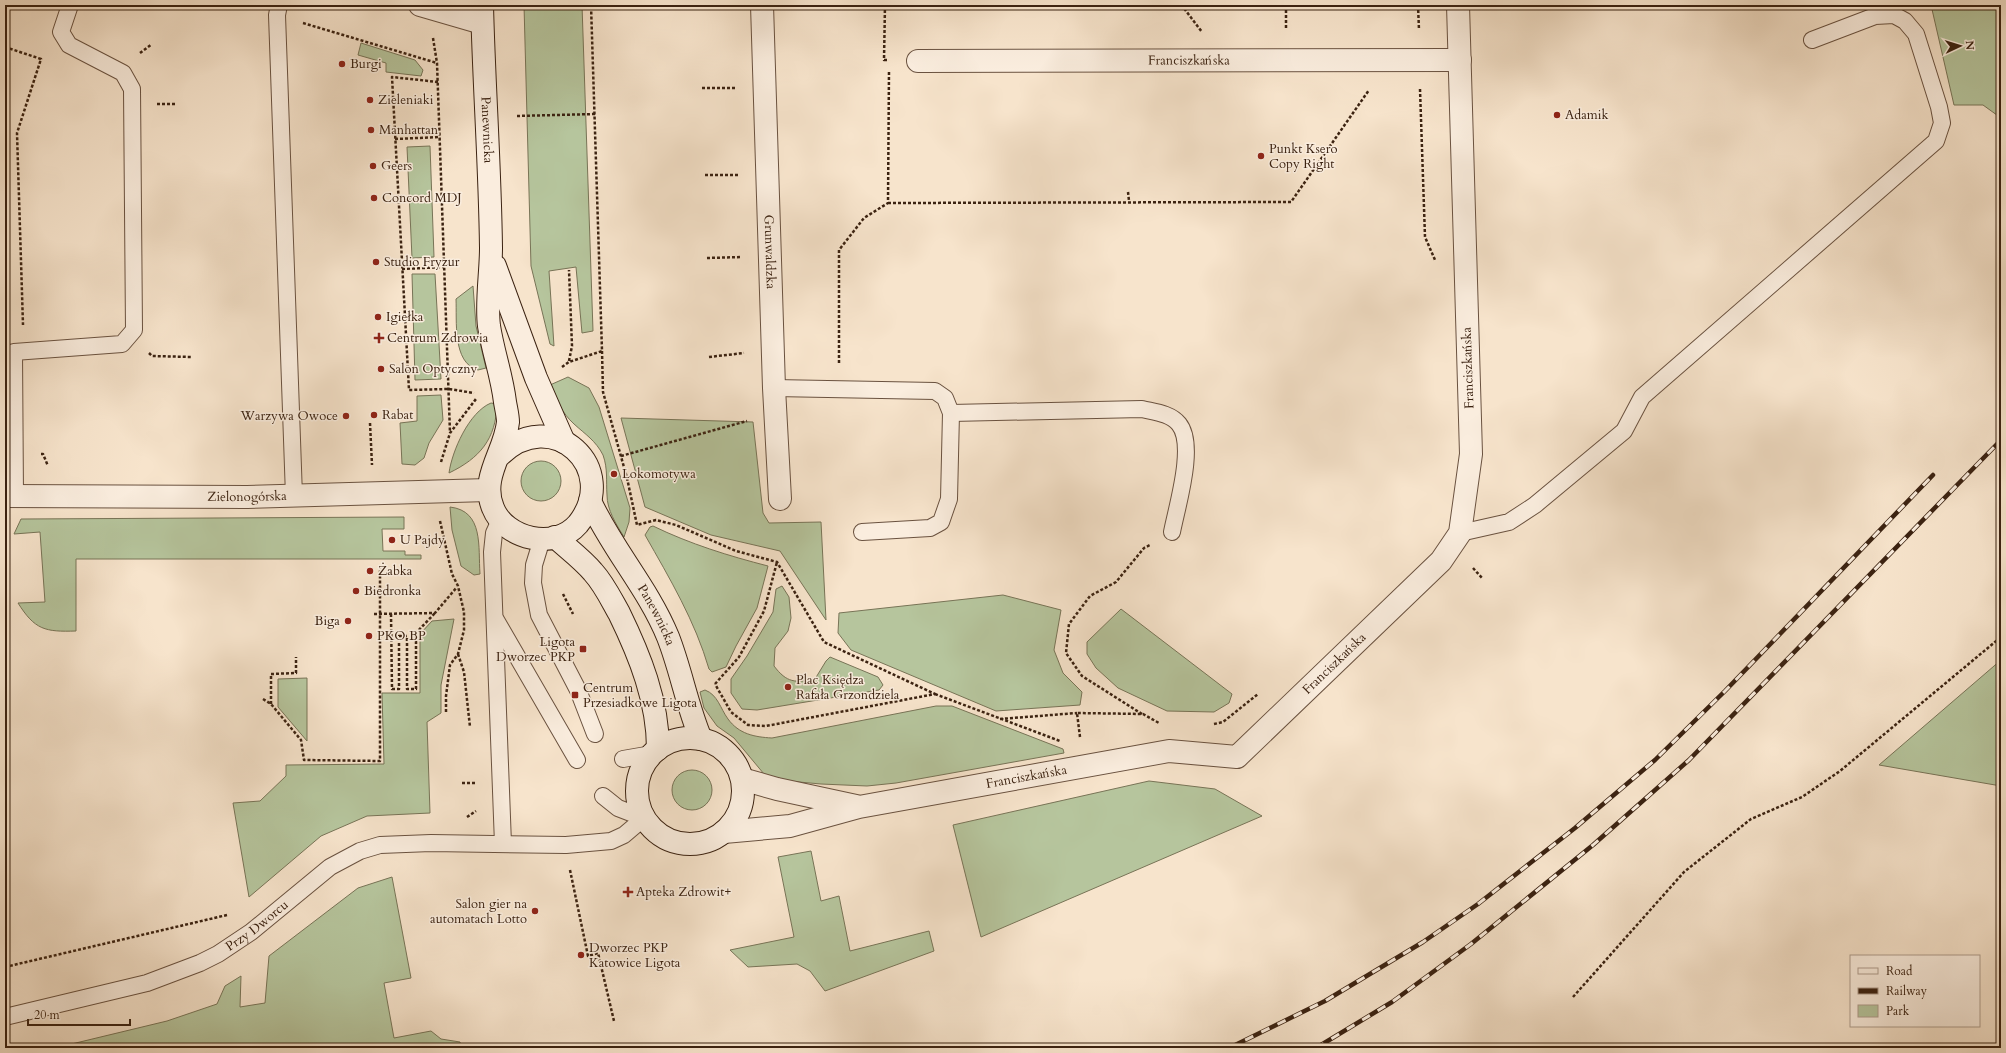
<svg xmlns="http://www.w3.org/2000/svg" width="2006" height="1053" font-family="Cardo,serif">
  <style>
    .green { fill: #b6c59d; stroke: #787457 }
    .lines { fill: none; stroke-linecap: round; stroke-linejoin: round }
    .lane-casing { stroke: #6a5240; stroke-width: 18 }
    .street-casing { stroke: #6a5240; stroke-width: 24 }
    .secondary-casing { stroke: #3b2211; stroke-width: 24 }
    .path { stroke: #3b2211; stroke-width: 2.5; stroke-dasharray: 3 2; stroke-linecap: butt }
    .lane { stroke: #faedde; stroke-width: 16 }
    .street { stroke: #faedde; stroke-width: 22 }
    .secondary { stroke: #faedde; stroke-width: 22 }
    .rail-casing { stroke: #3b2211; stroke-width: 4.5 }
    .rail { stroke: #faedde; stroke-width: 3; stroke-dasharray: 9; stroke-linecap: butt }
    .poi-dot { fill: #8f2418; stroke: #faedde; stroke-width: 1.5 }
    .labels { text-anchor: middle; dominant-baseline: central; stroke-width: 3; stroke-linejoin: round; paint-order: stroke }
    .street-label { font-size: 13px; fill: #3b2211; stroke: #faedde }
    .poi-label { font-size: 13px; fill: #3b2211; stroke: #faedde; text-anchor: start }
  </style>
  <rect width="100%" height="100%" fill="#f7e4cc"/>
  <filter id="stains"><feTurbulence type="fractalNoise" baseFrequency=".005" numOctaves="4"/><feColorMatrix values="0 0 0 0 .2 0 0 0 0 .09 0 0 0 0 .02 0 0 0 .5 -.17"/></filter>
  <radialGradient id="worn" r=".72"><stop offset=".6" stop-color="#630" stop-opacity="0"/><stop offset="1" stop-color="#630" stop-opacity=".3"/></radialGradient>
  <!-- green -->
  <path class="green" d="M 524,5 L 582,5 L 593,331 L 582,333 L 576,267 L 549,271 L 554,346 L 550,344 L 531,266 Z
    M 1931,5 L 2001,5 L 2001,118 L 1983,105 L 1954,105 Z
    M 361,43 L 415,60 L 423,70 L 421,76 L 386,72 L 386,63 L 358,55 Z
    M 430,146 L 434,257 L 412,258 L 407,147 Z
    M 412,274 L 435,274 L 441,379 L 415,380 Z
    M 473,286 L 476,326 L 486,368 L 478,370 C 452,363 457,320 456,299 Z
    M 568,377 L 589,388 L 599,407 L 630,508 L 629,522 L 624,537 C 616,524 607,510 607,495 C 606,481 608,469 603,455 C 596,441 585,434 574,424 C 562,413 556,400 550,385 Z
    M 441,395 L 443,420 L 429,443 L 424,458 L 415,465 L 402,464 L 400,423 L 417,421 L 417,396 Z
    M 491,403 L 497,404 C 496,439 480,458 449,473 C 452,451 469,412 491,403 Z
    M 621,418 L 753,422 L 763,513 L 769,523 L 821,522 L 826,620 L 780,551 L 711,535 L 645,507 Z
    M521 481a20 20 0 1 1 40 0a20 20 0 1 1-40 0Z
    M 450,507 C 484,511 478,547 480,574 L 474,575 L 461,566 L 452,530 Z
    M 404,517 L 404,529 L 382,529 L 383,551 L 405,551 L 405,555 L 421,555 L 421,559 L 76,559 L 76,631 C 45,632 35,630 18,603 L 45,602 L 40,532 L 14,534 L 21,519 Z
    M 653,526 C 690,544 729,556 768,566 L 757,608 L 736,646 L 726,667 L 712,672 L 709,669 C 695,621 670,579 645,535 L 650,527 Z
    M 782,586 L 789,597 L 791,618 L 788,631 L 775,648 L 774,666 C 787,683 795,683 815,679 L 826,661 L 830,657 L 878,677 L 883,685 L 879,690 L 757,710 L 742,709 L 731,693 L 731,679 L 747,656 L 773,612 L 776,589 Z
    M 1003,595 L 1061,610 L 1054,650 L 1063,673 L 1082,692 L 1080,705 L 996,711 L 851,650 L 838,633 L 839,613 Z
    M 1121,609 L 1232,694 L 1229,703 L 1214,712 L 1167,711 L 1118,688 L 1096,668 L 1087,654 L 1087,642 Z
    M 454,619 L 441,685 L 441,713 L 427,722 L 430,813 L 367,816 L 321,836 L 249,897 L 233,803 L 260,801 L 286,776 L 286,765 L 384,764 L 382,693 L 420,693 L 420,634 L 432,621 Z
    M 2001,660 L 2001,786 L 1879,765 Z
    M 307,678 L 307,741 L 278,707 L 278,679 Z
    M 705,690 C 718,695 720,708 728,719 C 739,734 754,737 772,738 L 936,706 L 952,706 L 1063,749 L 1064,753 L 896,783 L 867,786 L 821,784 L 777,780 L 764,774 L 734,738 L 717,726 L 704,708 L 700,692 Z
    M672 790a20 20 0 1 1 40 0a20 20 0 1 1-40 0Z
    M 1149,781 L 1215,789 L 1262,816 L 981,937 L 953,825 Z
    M 811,851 L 821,901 L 839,896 L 850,951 L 929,931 L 934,951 L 825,991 L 810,971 L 797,964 L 748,967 L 730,950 L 794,937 L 778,857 Z
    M 392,877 L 411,978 L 384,983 L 394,1038 L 431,1031 L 441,1039 L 460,1042 L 461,1048 L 55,1048 L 167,1021 L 217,1004 L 225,986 L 241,976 L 240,1007 L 265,1003 L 269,956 L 358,888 Z"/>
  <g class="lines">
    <defs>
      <g id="lane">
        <path d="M 279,5 L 277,15 L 294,496"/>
        <path d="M 774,388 L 935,391 L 945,398 L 951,413 L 949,499 L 941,522 L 930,528 L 862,532"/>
        <path d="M 951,413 L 1142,409 C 1154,412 1170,413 1179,424 C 1196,445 1177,506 1172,532"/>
        <path d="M 15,496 L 14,352 L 122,344 L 134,330 L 132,89 L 123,73 L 69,45 L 61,32 L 70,5"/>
        <path d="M 500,520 L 494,533 L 492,552 L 503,844"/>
        <path d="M 1460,533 L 1509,522 L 1535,505 L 1624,431 L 1642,397 L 1936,141 L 1942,123 L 1939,107 L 1916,34 L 1905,21 L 1894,15 L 1875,16 L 1812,40"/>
        <path d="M 542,539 L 534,565 L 533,583 L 539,615 L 578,690 L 595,734"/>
        <path d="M 496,620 L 577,760"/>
        <path d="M 623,759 L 646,755 L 658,749"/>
        <path d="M 603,796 L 618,808 L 644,818"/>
        <path id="s1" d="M 5,1017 L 147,983 L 200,963 L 218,954 L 251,932 L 330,867 L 360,851 L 380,845 L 431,843 L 566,845 L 611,841 L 624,835 L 644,818"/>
      </g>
      <g id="street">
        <path d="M 420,5 L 482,23"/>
        <path id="s2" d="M 762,5 L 774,388 L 780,499"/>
        <path id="s3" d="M 918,61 L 1460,60"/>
        <path id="s4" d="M 5,496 L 247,497 L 488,490"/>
        <path d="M 742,779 L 777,789 L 856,806"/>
        <path id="s5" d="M 724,832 L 790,826 L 859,807 L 1169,751 L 1237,757 L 1441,561 L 1460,533 L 1471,454 L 1458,5"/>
      </g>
      <g id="secondary">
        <path id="s6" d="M 482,5 C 484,86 490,167 491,248 C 491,272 486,303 489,326 C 493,352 502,376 505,402 C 506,408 508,416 508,422 C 505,452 480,477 493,508 C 505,539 555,551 578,524 C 622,469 552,403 499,456"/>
        <path d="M 495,266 L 536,378 L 564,442"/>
        <path id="s7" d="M 590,501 C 612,549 648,588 668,637 C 681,670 687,706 701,739"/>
        <path d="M 555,537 C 567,548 582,559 593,572 C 604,584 611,599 619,613 C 640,656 658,701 658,749"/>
        <circle cx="690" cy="791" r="53"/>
      </g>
    </defs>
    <!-- lane casing -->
    <use href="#lane" class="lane-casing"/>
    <!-- street casing -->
    <use href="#street" class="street-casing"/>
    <!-- secondary casing -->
    <use href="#secondary" class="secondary-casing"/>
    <!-- path -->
    <path class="path" d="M 885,5 L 884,60 L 889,60
      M 1158,5 L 1158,8 L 1183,7 L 1202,32
      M 1286,5 L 1286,30
      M 1418,5 L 1419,30
      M 303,23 L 437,63
      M 433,38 L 437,63 L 450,433
      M 5,47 L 41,59 L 17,133 L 23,325
      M 140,53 L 152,44
      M 438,82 L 392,77 L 409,390 L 449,389 L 474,393
      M 702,88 L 736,88
      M 1420,89 L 1425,237 L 1435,260
      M 157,104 L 176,104
      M 517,116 L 595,114
      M 395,139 L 440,137
      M 705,175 L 739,175
      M 1128,192 L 1129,201
      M 888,203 L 1291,202 L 1369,90
      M 707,258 L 742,257
      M 402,269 L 444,267
      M 602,351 L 603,392 L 627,478 L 637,525 L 656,520 L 676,525 L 736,551 L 777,562 L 824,642 L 935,694 L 766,726 L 748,725 L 731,712 L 715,684
      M 149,353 L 152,356 L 192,357
      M 709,357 L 744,353
      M 569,361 L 572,346 L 569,270
      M 839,363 L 839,250 L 864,218 L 888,203 L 889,70
      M 562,367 L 569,362 L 602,351 L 591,5
      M 370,423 L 372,465
      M 41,454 L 43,454 L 48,466
      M 621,456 L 747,421
      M 441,462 L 450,433 L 476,399
      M 440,521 L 452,574 L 458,586 L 464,612 L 464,630 L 458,654 L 450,665 L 446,696 L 446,713
      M 1473,568 L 1482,578
      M 563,594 L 573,614
      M 374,614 L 435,613 L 457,587
      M 391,614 L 392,689 L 399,689 L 399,636 L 407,636 L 407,689 L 416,689 L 416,633 L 435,613
      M 458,654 L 464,672 L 470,727
      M 715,684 L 739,657 L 764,611 L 777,562
      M 935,694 L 1060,741
      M 263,699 L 271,704 L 301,740 L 304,760 L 380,761 L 380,567
      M 271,704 L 271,674 L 296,673 L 296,657
      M 1142,714 L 1082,676 L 1066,653 L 1069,624 L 1090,596 L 1116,582 L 1144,548 L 1150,545
      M 1000,719 L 1077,713
      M 1214,724 L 1223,722 L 1258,694
      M 1080,737 L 1077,713 L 1143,714 L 1159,723
      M 462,783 L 475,783
      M 467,817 L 476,811
      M 570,870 L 588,956 L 598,953 L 614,1021
      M 5,967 L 227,915
      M 1573,997 L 1684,872 L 1751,819 L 1802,797 L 1840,771 L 2001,637"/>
    <!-- lane -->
    <use href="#lane" class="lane"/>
    <!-- street -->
    <use href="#street" class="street"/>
    <!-- secondary -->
    <use href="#secondary" class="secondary"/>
    <defs>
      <path id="rail" d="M 1229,1048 L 1325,1001 L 1423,942 L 1478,904 L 1575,828 L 1655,760 L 1725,691 L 1933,475
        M 1316,1048 L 1392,1002 L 1471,944 L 1593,845 L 1689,760 L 2001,440"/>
    </defs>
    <!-- rail casing -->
    <use href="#rail" class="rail-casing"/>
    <!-- rail -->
    <use href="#rail" class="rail"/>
  </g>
  <!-- markers -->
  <g class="poi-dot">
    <circle cx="342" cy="64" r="4"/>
    <circle cx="370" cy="100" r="4"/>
    <circle cx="1557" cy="115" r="4"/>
    <circle cx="371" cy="130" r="4"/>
    <circle cx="1261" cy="156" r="4"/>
    <circle cx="373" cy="166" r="4"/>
    <circle cx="374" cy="198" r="4"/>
    <circle cx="376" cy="262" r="4"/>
    <circle cx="378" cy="317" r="4"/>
    <path d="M377 332h4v4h4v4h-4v4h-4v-4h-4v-4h4z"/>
    <circle cx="381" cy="369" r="4"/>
    <circle cx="374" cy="415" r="4"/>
    <circle cx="346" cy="416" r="4"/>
    <circle cx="614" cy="474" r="4"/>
    <circle cx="392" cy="540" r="4"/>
    <circle cx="370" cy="571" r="4"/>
    <circle cx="356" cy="591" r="4"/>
    <circle cx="348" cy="621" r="4"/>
    <circle cx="369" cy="636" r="4"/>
    <rect x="579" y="645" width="8" height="8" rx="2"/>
    <circle cx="788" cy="687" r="4"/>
    <rect x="571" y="691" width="8" height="8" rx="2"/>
    <path d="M626 886h4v4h4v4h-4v4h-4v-4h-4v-4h4z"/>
    <circle cx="535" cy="911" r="4"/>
    <circle cx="581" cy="955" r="4"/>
  </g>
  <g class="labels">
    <!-- street labels -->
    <g class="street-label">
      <text stroke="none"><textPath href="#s3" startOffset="271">Franciszkańska</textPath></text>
      <text stroke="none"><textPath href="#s6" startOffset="125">Panewnicka</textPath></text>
      <text stroke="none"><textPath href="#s2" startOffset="247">Grunwaldzka</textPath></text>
      <text transform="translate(1468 368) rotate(-92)">Franciszkańska</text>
      <text stroke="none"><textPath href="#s4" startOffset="242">Zielonogórska</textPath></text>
      <text stroke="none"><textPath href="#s7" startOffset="132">Panewnicka</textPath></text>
      <text stroke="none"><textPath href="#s5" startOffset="656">Franciszkańska</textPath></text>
      <text stroke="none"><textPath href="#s5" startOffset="308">Franciszkańska</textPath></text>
      <text stroke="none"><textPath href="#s1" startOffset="271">Przy Dworcu</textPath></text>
    </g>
    <!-- poi labels -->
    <g class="poi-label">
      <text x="350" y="64">Burgi</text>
      <text x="378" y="100">Zieleniaki</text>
      <text x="1565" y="115">Adamik</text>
      <text x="379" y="130">Manhattan</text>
      <text x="1269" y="149">Punkt Ksero<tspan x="1269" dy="15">Copy Right</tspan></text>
      <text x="381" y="166">Geers</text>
      <text x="382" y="198">Concord MDJ</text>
      <text x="384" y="262">Studio Fryzur</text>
      <text x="386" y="317">Igiełka</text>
      <text x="387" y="338">Centrum Zdrowia</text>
      <text x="389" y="369">Salon Optyczny</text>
      <text x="382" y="415">Rabat</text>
      <text x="338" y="416" text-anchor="end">Warzywa Owoce</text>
      <text x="622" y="474">Lokomotywa</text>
      <text x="400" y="540">U Pajdy</text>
      <text x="378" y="571">Żabka</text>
      <text x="364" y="591">Biedronka</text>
      <text x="340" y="621" text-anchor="end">Biga</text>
      <text x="377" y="636">PKO BP</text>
      <text x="575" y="642" text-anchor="end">Ligota<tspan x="575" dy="15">Dworzec PKP</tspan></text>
      <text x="796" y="680">Plac Księdza<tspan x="796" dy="15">Rafała Grzondziela</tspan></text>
      <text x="583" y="688">Centrum<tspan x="583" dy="15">Przesiadkowe Ligota</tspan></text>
      <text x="636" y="892">Apteka Zdrowit+</text>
      <text x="527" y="904" text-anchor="end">Salon gier na<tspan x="527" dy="15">automatach Lotto</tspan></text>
      <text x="589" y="948">Dworzec PKP<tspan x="589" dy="15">Katowice Ligota</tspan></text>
    </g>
  </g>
  <!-- margin -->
  <rect width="2006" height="1053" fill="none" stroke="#f7e4cc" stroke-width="20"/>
  <rect x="6" y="6" width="1994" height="1041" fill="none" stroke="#3b2211" stroke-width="2"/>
  <rect x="10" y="10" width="1986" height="1033" fill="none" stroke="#3b2211"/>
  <!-- legend -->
  <rect x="1850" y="955" width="130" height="72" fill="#faedde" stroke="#ae9c8c"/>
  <rect x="1858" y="968" width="20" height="6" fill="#faedde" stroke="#ae9c8c"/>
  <text x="1886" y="975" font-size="12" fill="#3b2211">Road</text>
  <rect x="1858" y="988" width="20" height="6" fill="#3b2211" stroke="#ae9c8c"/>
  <text x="1886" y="995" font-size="12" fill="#3b2211">Railway</text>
  <rect x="1858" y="1005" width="20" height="12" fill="#b6c59d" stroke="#ae9c8c"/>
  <text x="1886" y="1015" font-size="12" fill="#3b2211">Park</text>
  <!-- north arrow -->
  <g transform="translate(1960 46) rotate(86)" stroke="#faedde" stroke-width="3" paint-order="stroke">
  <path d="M0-3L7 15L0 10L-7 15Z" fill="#3b2211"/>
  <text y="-6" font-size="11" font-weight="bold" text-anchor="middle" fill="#3b2211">N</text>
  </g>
  <!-- scale -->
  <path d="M28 1019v6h102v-6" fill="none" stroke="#3b2211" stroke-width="2"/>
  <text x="34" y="1019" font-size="12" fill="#3b2211" stroke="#faedde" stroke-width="3" paint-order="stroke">20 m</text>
  <rect width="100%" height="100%" filter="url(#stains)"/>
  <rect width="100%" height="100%" fill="url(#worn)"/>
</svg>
